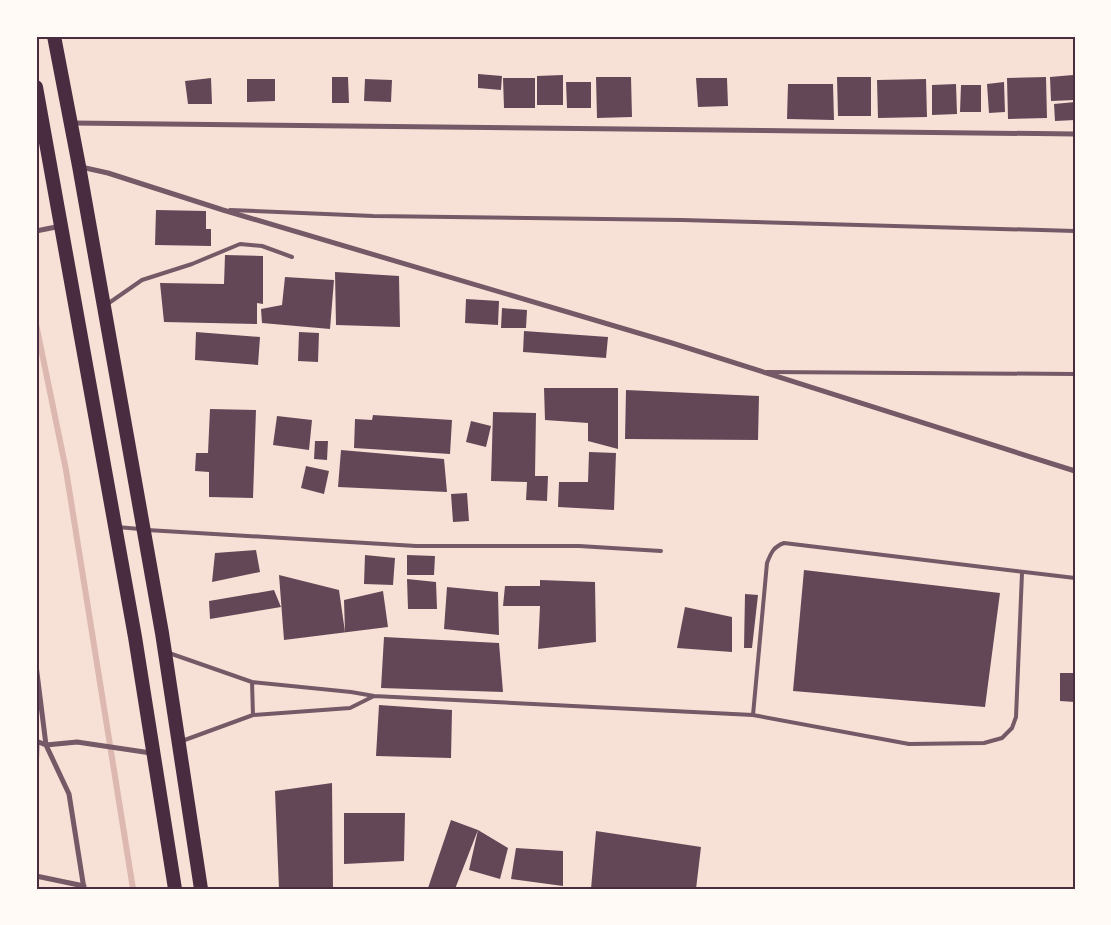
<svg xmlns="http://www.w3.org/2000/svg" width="1111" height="925" font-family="'Noto Sans',sans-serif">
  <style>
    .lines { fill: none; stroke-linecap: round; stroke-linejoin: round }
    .stream { stroke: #dcb8b0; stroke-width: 6 }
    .building { fill: #644757 }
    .service { stroke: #755966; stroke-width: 4 }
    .minor { stroke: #755966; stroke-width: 5 }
    .trunk { stroke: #4a2c40; stroke-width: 14 }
    .neatline { fill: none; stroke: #4a2c40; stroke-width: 2 }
  </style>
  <rect width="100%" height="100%" fill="#f7e1d7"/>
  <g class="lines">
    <!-- stream -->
    <path class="stream" d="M 36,324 L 66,470 L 133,889"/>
  </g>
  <!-- building -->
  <path class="building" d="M 478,74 L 502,76 L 501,90 L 478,88 Z
    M 563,75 L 563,105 L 537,105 L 537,76 Z
    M 1073,75 L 1075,100 L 1051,101 L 1050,77 Z
    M 332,77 L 348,77 L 349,103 L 332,103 Z
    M 596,77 L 631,77 L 632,117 L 597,118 Z
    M 837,77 L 871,77 L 871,116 L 838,116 Z
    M 1046,77 L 1047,118 L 1008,119 L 1007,78 Z
    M 211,78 L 212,104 L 188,104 L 185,81 Z
    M 503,78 L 535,78 L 535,108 L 504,108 Z
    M 696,78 L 727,78 L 728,106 L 698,107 Z
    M 247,79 L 275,79 L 275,101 L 247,102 Z
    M 365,79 L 392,80 L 391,102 L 364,101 Z
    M 926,79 L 927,117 L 878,118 L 877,80 Z
    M 566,82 L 591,82 L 591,108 L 567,108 Z
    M 1004,82 L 1005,112 L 989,113 L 987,84 Z
    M 788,84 L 833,84 L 834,120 L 787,119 Z
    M 956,84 L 957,114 L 932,115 L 932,85 Z
    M 961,85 L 981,85 L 981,112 L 960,112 Z
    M 1075,102 L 1075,120 L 1055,121 L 1054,104 Z
    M 156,210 L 206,211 L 206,229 L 211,229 L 211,246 L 155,245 Z
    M 225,255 L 263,256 L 263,304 L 257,303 L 257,324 L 164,322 L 160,283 L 224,284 Z
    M 335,272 L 399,276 L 400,327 L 336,325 Z
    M 285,277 L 334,280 L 330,329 L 262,323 L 261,309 L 282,305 Z
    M 466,299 L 499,301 L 498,325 L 465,323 Z
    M 502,308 L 527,310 L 526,328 L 501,328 Z
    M 524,331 L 608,337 L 606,358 L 523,352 Z
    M 196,332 L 260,337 L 258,365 L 195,360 Z
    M 299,332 L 319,333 L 318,362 L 298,361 Z
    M 544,388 L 618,388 L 618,449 L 588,441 L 588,423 L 545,420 Z
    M 626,390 L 759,396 L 758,440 L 625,439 Z
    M 210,409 L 256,410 L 253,498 L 209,497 L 209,472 L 195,471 L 196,453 L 208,453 Z
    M 493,412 L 536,413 L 535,476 L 548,476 L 547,501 L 526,500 L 527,482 L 491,481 Z
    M 373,415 L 452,420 L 450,454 L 354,448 L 355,419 L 372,420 Z
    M 277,416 L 312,420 L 309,450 L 273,445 Z
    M 471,421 L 491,426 L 486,447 L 466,442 Z
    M 315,441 L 328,441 L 327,460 L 314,459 Z
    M 341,450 L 444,459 L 447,492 L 338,487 Z
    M 589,452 L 616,453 L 614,510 L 558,507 L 559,482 L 588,482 Z
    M 306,466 L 329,471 L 324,494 L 301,488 Z
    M 467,493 L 469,521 L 453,522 L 451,494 Z
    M 256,550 L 260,572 L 212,582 L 215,553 Z
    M 365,555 L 395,558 L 393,585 L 364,584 Z
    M 407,555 L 435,556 L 434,575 L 407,575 Z
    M 804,570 L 1000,593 L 985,707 L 793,691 Z
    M 279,575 L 339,590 L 345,632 L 344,600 L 383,591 L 388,627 L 284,640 Z
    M 407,579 L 436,582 L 437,609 L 408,609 Z
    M 540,580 L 595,582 L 596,642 L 538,649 L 540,606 L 503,606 L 505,586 L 540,586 Z
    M 447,587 L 498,592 L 499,635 L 444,629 Z
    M 274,590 L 281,607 L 210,619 L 209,601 Z
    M 745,594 L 758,595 L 752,648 L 744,648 Z
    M 685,607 L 732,617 L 732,652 L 677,648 Z
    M 384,637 L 499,643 L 503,692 L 381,688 Z
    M 1060,673 L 1075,673 L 1075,702 L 1060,701 Z
    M 379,705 L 452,710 L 451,758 L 376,756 Z
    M 332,783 L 333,889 L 279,889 L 275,791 Z
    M 344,813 L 405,813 L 404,861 L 344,864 Z
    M 451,820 L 478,830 L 455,889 L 428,888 Z
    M 478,830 L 508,848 L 500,879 L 469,870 Z
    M 596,831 L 701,847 L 696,889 L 591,889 Z
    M 516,848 L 563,851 L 563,886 L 511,879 Z"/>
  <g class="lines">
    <!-- service -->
    <path class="service" d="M 230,210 L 373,216 L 682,220 L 1075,231
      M 106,305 L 142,280 L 192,264 L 240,244 L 262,246 L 292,257
      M 767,372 L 1075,374
      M 117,527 L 140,529
      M 147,530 L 416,546 L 579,546 L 661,551
      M 169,653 L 252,682 L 351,692 L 374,696 L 753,715 L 909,744 L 984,743 L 1002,738 L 1012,728 L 1016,717 L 1022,573
      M 252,682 L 253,715
      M 753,715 L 767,563 C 771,553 773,547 784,543 L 1075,578
      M 182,741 L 253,715 L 350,708 L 374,696"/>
    <!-- minor -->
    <path class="minor" d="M 71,123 L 1075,134
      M 81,167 L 108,173 L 223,210 L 672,343 L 1075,471
      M 36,231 L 61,226
      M 36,665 L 46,745 L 69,794 L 84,889
      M 36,741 L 46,745 L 77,742 L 151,753
      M 36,778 L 37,742
      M 36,876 L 84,886"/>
    <!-- trunk -->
    <path class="trunk" d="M 54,36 L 79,166 L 162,633 L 201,889
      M 36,87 L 135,637 L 175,889"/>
  </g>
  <!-- border -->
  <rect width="1111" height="925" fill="none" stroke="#fffaf5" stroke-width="75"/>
  <rect x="38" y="38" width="1036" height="850" class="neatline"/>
</svg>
